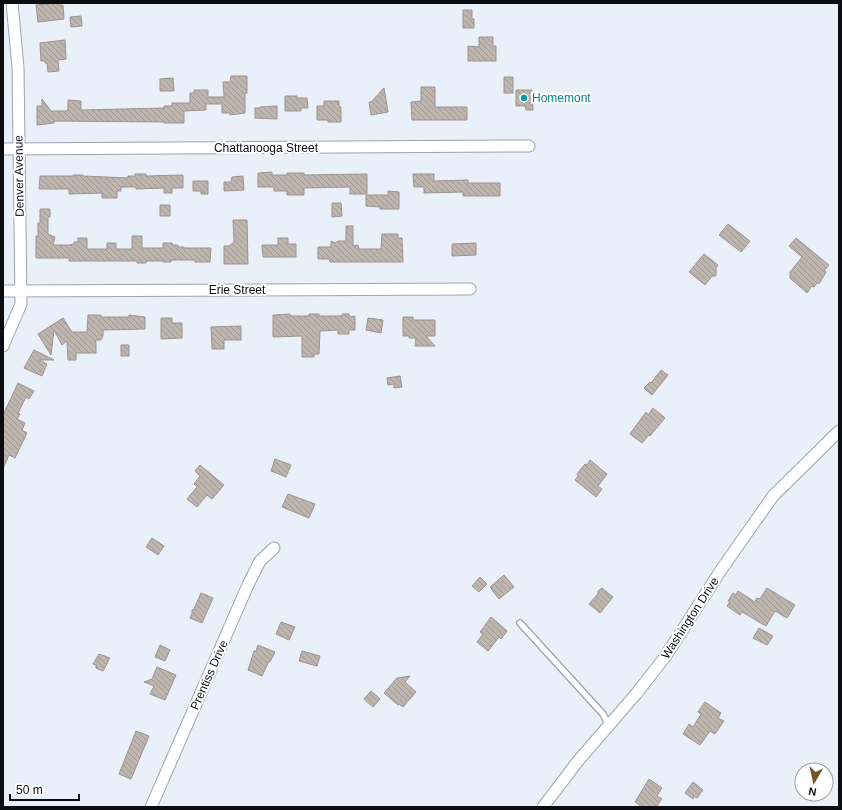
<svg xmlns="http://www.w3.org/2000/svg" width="842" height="810" font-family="Arial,sans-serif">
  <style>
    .building { fill: url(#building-back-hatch); stroke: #9c948d }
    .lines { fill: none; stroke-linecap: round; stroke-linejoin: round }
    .lane-casing { stroke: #9da4ac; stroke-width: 8 }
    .street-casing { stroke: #9da4ac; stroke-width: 13 }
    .lane { stroke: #fff; stroke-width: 5.5 }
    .street { stroke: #fff; stroke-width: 11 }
    .culture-dot { fill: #0f9aa8; stroke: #fff; stroke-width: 1.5 }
    .labels { text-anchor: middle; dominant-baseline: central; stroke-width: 4; stroke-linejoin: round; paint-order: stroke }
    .culture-label { font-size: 12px; fill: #0d838f; stroke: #fff; text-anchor: start }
    .street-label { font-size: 12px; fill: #0b0d10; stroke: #fff }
  </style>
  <defs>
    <pattern id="building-back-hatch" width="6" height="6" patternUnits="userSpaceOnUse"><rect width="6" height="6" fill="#beb5af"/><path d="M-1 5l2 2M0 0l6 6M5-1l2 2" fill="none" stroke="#a29a96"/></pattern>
  </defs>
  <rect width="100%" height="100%" fill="#e9f0f9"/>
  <!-- building -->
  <path class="building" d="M 58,3 L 58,5 L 63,5 L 64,19 L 38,22 L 36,5 Z
    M 463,10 L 472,10 L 472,19 L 474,19 L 474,28 L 463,28 Z
    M 81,16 L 82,26 L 71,27 L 70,17 Z
    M 479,37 L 493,37 L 493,46 L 496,46 L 496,61 L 468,61 L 468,46 L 479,47 Z
    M 65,40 L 66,59 L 58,60 L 59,71 L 48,72 L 47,63 L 45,63 L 45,61 L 41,61 L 40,43 Z
    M 231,76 L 247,76 L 247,93 L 245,93 L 245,113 L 230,115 L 230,113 L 222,113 L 222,104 L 206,104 L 206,110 L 184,111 L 184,123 L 164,123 L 164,122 L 54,121 L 54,123 L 37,125 L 37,106 L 42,106 L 42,99 L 51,111 L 66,111 L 68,110 L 68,100 L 81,101 L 81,110 L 164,108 L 164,106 L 172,106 L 172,103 L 190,103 L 190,93 L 194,93 L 194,90 L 208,90 L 208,97 L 224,97 L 223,82 L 230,82 Z
    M 504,77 L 513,77 L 513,93 L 504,93 Z
    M 173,78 L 174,91 L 160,91 L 160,79 Z
    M 421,87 L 435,87 L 435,107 L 467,107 L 467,120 L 412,120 L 411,102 L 421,101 Z
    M 384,88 L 388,112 L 371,115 L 369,102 L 371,102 Z
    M 516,90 L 532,90 L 533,110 L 526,110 L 525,106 L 516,106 Z
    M 285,96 L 297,96 L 297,98 L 307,98 L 308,108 L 301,108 L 301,111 L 285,111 Z
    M 324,101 L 339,101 L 339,107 L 341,107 L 341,122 L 328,122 L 328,120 L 317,120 L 317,106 L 324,106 Z
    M 277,106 L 277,119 L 255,118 L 255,108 L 260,108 L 260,107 Z
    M 272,172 L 272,175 L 287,175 L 287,173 L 304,173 L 304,175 L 367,174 L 367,194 L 350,194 L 350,187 L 304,188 L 304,195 L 287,195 L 287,191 L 274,191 L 274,187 L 258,187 L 258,173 Z
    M 135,174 L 146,174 L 146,176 L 183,175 L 183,188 L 172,188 L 172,193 L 164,193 L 164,188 L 136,189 L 136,187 L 121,187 L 121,191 L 117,191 L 117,198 L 102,198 L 102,193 L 69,194 L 69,189 L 39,189 L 40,176 L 73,176 L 73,175 L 83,175 L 83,176 L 128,178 L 128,176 L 135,176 Z
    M 413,174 L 434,174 L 434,181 L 468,180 L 468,183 L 500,183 L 500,196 L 463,196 L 463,192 L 424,193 L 424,187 L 414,187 Z
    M 243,176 L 244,190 L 224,191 L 224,182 L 231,182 L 232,177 Z
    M 193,181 L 208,181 L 208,194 L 201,194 L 201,191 L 193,191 Z
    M 388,191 L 399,192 L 399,209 L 380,209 L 380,207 L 366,206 L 366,195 L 388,195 Z
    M 332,203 L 341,203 L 342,216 L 332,217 Z
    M 160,205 L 170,205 L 170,216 L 160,216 Z
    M 40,209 L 50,209 L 50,217 L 48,217 L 48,234 L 55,237 L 53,245 L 69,245 L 74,244 L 74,242 L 78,242 L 78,238 L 87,238 L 87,249 L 107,249 L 107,243 L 116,243 L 116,249 L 132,249 L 132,236 L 142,236 L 142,248 L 163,248 L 163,243 L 172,243 L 172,245 L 178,245 L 178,247 L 184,247 L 184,248 L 211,248 L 210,262 L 195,262 L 195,260 L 171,260 L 171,262 L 163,262 L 163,261 L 146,261 L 146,263 L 137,263 L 137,261 L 69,261 L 69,258 L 36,258 L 36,236 L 38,236 L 38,223 L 40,223 Z
    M 233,220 L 247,220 L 248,264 L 224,264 L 224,246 L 229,246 L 234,242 Z
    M 728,224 L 750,241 L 741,252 L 719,235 Z
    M 346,226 L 353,226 L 353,246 L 358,245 L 359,249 L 381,249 L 382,234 L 398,234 L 398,238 L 402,238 L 403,262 L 330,262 L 329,259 L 318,259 L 318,247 L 331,247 L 331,241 L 335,243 L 338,241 L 346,241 Z
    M 278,238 L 288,238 L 288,244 L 296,244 L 296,257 L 263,257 L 262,245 L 278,245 Z
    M 796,238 L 829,265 L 824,271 L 826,272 L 819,284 L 818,282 L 814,287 L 812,286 L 807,293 L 790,278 L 790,272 L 802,257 L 789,246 Z
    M 476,243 L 476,255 L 452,256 L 452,244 Z
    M 704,254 L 718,265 L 716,268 L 716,276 L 712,276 L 705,285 L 689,272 Z
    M 290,314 L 290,316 L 309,316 L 309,314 L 319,314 L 319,316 L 342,316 L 342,314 L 349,314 L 350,317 L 355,316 L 355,330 L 349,330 L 349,334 L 338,334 L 338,330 L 320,331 L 319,354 L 314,354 L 314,357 L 302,357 L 302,336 L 273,337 L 273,315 Z
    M 88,315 L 101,315 L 101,317 L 129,317 L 129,315 L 145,317 L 145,329 L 103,330 L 103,336 L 101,340 L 96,340 L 96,353 L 76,353 L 76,360 L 68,360 L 67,341 L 62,345 L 54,330 L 51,355 L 38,334 L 63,318 L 72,332 L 87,332 Z
    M 403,317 L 413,317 L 413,320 L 435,320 L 435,336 L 426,336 L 435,346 L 415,346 L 416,338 L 409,338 L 409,336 L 403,336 Z
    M 161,318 L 172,318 L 172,323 L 182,323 L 182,338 L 161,339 Z
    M 368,318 L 383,320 L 381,333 L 366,330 Z
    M 241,326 L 241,340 L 224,340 L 224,349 L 212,349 L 211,327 Z
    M 121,345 L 129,345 L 129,356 L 121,356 Z
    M 34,350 L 54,360 L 39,360 L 47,364 L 42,376 L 24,368 Z
    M 661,370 L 668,375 L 652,395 L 644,388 L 650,382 L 651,383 Z
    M 400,376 L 402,387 L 394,388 L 394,384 L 388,385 L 387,378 Z
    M 18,383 L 34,391 L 29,399 L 26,397 L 18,413 L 20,414 L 17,419 L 25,423 L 22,430 L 27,433 L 15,458 L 9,455 L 3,469 L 3,415 Z
    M 653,408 L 665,418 L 650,436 L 649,435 L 642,443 L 630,434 L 646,412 L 648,415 Z
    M 275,459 L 291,465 L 286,477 L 271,471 Z
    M 590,460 L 607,474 L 598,486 L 602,489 L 596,497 L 575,480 L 578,476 L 577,474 L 585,464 L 587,465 Z
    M 200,465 L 224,485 L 212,499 L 207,495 L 197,507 L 187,499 L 197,487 L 194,484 L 200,476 L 195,471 Z
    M 288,494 L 315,504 L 309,518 L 282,507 Z
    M 152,538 L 164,546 L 158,555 L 146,547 Z
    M 504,575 L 514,587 L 499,599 L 490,587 Z
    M 480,577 L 487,584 L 479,592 L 472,586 Z
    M 602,588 L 613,597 L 600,613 L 589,604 L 598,594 L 598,591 Z
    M 767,588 L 795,605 L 787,618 L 775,611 L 766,626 L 742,612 L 740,615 L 727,606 L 730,602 L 728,601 L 733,593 L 736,595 L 738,591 L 755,602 L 757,598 L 760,599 Z
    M 201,593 L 213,598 L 202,623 L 190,618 L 192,613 L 192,610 L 194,609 Z
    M 491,617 L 507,631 L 501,639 L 499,637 L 488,651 L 477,642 L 483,634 L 480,632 Z
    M 281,622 L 295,627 L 289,640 L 276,634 Z
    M 759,628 L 773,636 L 767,645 L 753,638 Z
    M 160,645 L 170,650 L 165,661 L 155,657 Z
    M 258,645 L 275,652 L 270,662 L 269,661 L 262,676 L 248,670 L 254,651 L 256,651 Z
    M 302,651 L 320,656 L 317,666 L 299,661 Z
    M 99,654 L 110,658 L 103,671 L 96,668 L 96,665 L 93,664 Z
    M 157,667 L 176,675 L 165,700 L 150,694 L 154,686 L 144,682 L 152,679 Z
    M 410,676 L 405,682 L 416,692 L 403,707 L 399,704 L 398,705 L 384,693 L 397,678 Z
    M 371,691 L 380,699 L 373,707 L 364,699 Z
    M 705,702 L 721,713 L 718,718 L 724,721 L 715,734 L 710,731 L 700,745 L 683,734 L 689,724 L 693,727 L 701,714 L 698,712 Z
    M 136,731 L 149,736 L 131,779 L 119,774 Z
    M 649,779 L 662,788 L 657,796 L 662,799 L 656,807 L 642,807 L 635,802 Z
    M 693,782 L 703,790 L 697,798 L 694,796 L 693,799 L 685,793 Z"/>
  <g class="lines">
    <defs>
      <path id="lane" d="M 520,623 L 603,714 L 609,726"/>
      <path id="street" d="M 3,149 L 529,146
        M 3,291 L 470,289
        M 3,346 L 21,304 L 18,67 L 12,3
        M 151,807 L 248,585 L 260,561 L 274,548
        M 543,807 L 578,761 L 636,694 L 665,657 L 721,570 L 773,496 L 839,431"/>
    </defs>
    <!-- lane casing -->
    <use href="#lane" class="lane-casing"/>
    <!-- street casing -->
    <use href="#street" class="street-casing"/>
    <!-- lane -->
    <use href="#lane" class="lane"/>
    <!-- street -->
    <use href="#street" class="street"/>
  </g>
  <!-- markers -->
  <circle class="culture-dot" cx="524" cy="98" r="4"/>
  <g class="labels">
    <!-- culture labels -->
    <g class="culture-label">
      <text x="532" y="98">Homemont</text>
    </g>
    <!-- street labels -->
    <g class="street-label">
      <text x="266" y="148">Chattanooga Street</text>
      <text transform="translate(19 176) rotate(-91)">Denver Avenue</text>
      <text x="237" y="290">Erie Street</text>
      <text transform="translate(690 618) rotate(-57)">Washington Drive</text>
      <text transform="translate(209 675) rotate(-66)">Prentiss Drive</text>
    </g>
  </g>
  <!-- border -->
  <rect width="842" height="810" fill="none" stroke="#0b0d10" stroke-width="8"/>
  <!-- north arrow -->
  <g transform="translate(814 782) rotate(189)"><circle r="19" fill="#ffffff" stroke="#9d9e9f"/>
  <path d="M0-3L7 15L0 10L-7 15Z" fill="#725529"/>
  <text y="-6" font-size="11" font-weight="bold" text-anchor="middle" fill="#0b0d10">N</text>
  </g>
  <!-- scale -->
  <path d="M10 794v6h69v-6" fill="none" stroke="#0b0d10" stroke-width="2"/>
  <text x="16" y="794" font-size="12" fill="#0b0d10" stroke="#ffffff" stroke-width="3" paint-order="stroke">50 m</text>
</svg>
